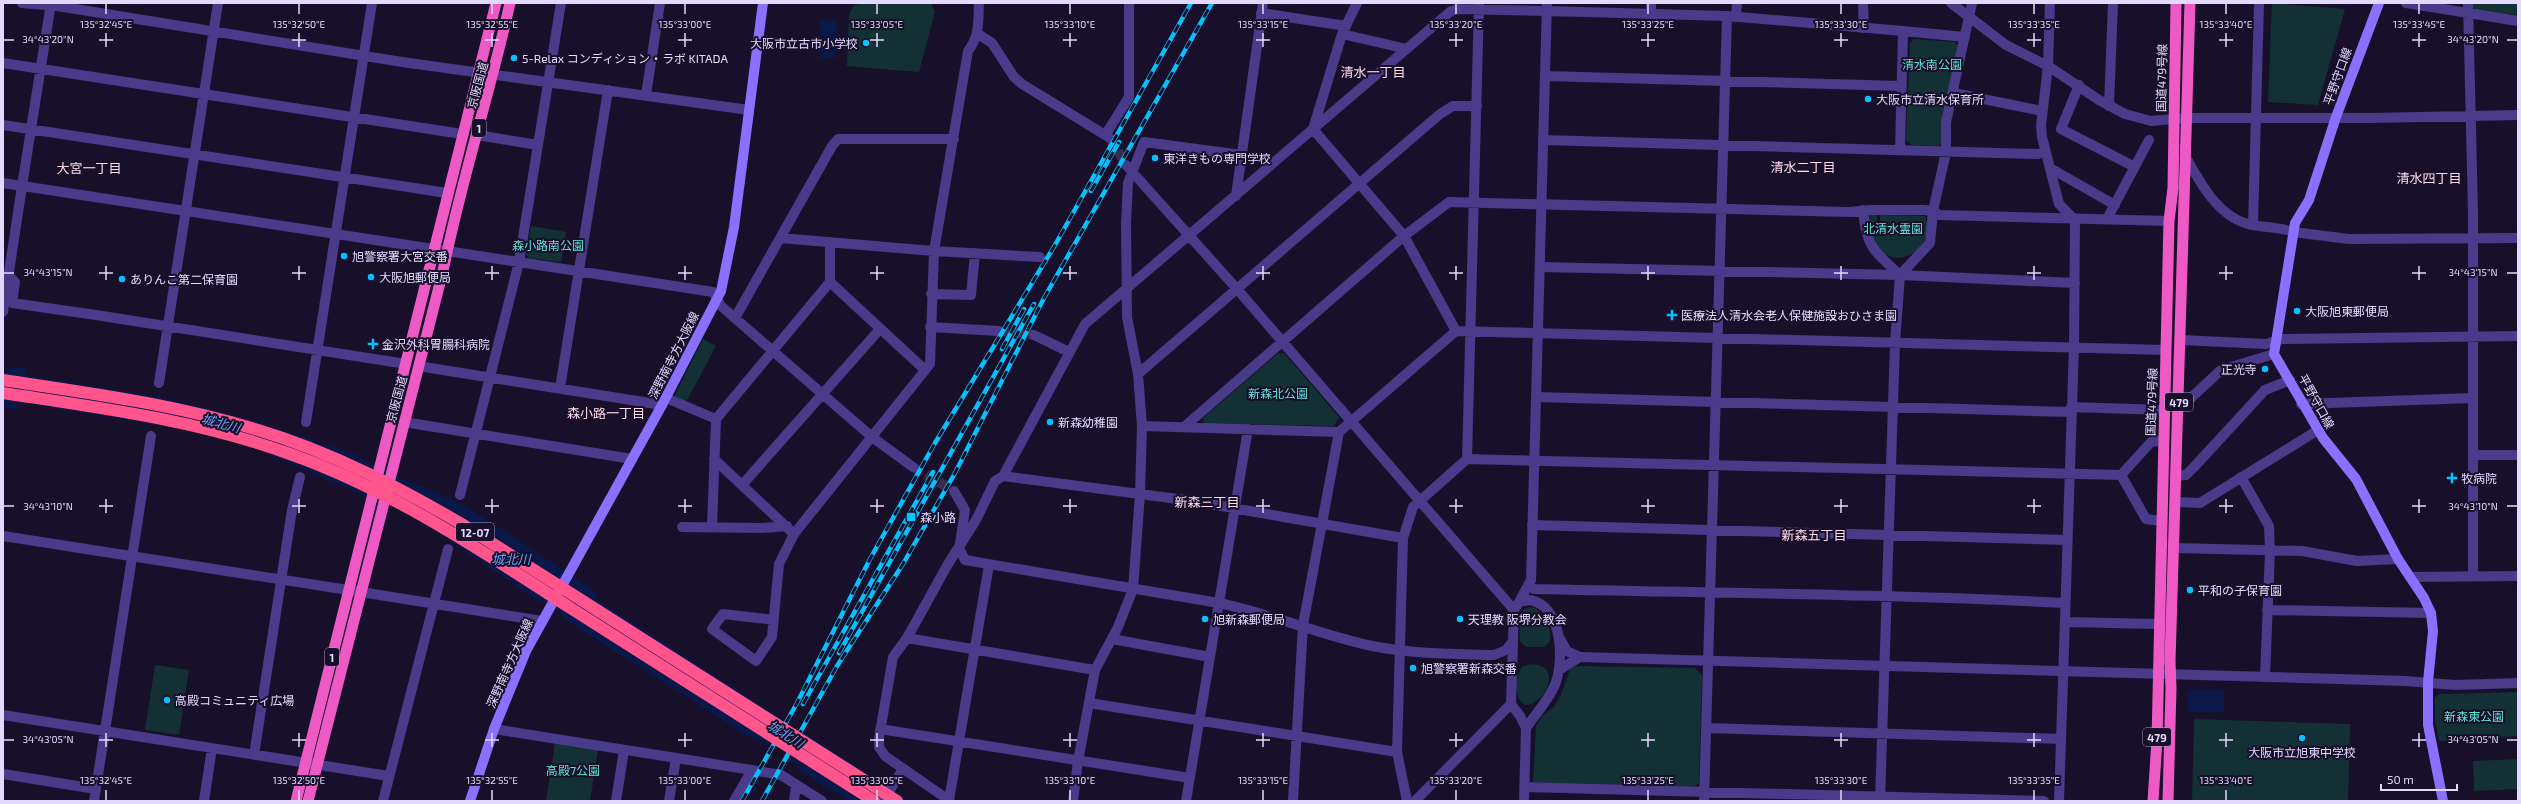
<svg xmlns="http://www.w3.org/2000/svg" width="2521" height="804" font-family="'Exo 2','Noto Sans JP',sans-serif">
  <style>
    .green { fill: #133034 }
    .water { fill: #091749 }
    .pier { fill: #18102a }
    .lines { fill: none; stroke-linecap: round; stroke-linejoin: round }
    .minor-tunnel { stroke: #362e4a; stroke-width: 10; stroke-dasharray: 10 5; stroke-linecap: butt }
    .minor { stroke: #493a8a; stroke-width: 10 }
    .tertiary { stroke: #493a8a; stroke-width: 10 }
    .secondary { stroke: #8970ff; stroke-width: 10 }
    .trunk { stroke: #ed5ac6; stroke-width: 11 }
    .rail-casing { stroke: #05c1ff; stroke-width: 4.5 }
    .rail { stroke: #18102a; stroke-width: 3; stroke-dasharray: 9; stroke-linecap: butt }
    .motorway-bridge { stroke: #ff548c; stroke-width: 12 }
    .ticks { fill: none; stroke: #e3d9ff; stroke-width: 1.5 }
    .poi-dot { fill: #05c1ff; stroke: #18102a; stroke-width: 1.5 }
    .labels { text-anchor: middle; dominant-baseline: central; stroke-width: 4; stroke-linejoin: round; paint-order: stroke }
    .shield { fill: #18102a; stroke: #a69dbf; stroke-width: 1 }
    .shield-label { font-size: 11px; font-weight: bold; fill: #e3d9ff }
    .poi-label { font-size: 12px; fill: #e3d9ff; stroke: #18102a; text-anchor: start }
    .park-label { font-size: 12px; fill: #61e3d6; stroke: #18102a }
    .street-label { font-size: 12px; fill: #e3d9ff; stroke: #18102a }
    .neighbourhood-label { font-size: 13px; fill: #ffdbec; stroke: #18102a }
    .water-label { font-size: 13px; font-style: italic; fill: #67a2ff; stroke: #18102a }
    .ticks-label { font-size: 10px; text-anchor: middle; fill: #e3d9ff; stroke: #18102a; stroke-width: 4; stroke-linejoin: round; paint-order: stroke }
  </style>
  <rect width="100%" height="100%" fill="#18102a"/>
  <!-- green -->
  <path class="green" d="M 862,3 L 931,3 L 935,12 L 919,72 L 847,66 L 849,15 L 853,6 Z
    M 2272,3 L 2345,9 L 2318,105 L 2268,102 Z
    M 2473,3 L 2518,3 L 2517,15 L 2477,11 L 2473,7 Z
    M 1914,39 L 1955,42 L 1958,47 L 1942,142 L 1939,146 L 1912,145 L 1906,140 L 1910,43 Z
    M 1868,215 L 1877,215 L 1877,228 L 1880,229 L 1880,215 L 1925,216 C 1938,243 1901,273 1879,249 C 1877,246 1873,243 1871,240 C 1869,233 1869,223 1868,215 Z
    M 531,226 L 566,232 L 561,262 L 529,258 L 526,254 Z
    M 703,339 L 716,346 L 686,402 L 676,399 L 675,395 Z
    M 1284,353 L 1339,417 L 1334,426 L 1204,423 L 1203,418 L 1277,354 Z
    M 1532,607 C 1543,612 1553,629 1550,641 L 1544,647 L 1526,647 L 1520,641 L 1520,617 L 1524,609 Z
    M 1532,664 C 1565,666 1543,706 1525,705 C 1513,699 1515,674 1523,666 Z
    M 155,665 L 189,670 L 179,735 L 145,730 Z
    M 1576,666 L 1695,668 L 1702,675 L 1699,783 L 1694,787 L 1533,782 L 1536,726 L 1542,716 L 1554,707 L 1561,695 L 1570,669 Z
    M 2518,692 L 2518,736 L 2439,741 L 2435,720 L 2435,698 L 2439,694 Z
    M 2194,719 L 2350,724 L 2348,801 L 2192,801 Z
    M 555,743 L 598,750 L 590,801 L 546,801 Z
    M 2518,759 L 2518,789 L 2474,791 L 2473,761 Z"/>
  <!-- water -->
  <path class="water" d="M 820,20 L 837,21 L 836,58 L 819,58 Z
    M 17,367 L 26,369 L 25,375 L 155,396 L 209,409 L 261,423 L 355,454 C 385,476 424,484 457,502 C 506,529 551,564 598,593 L 595,598 L 910,801 L 849,801 L 801,771 L 797,765 L 757,739 L 749,737 L 566,620 L 558,610 L 535,599 L 416,518 L 246,444 L 195,431 L 17,402 L 15,410 L 3,406 L 3,369 Z
    M 2188,690 L 2224,690 L 2224,712 L 2188,712 Z"/>
  <!-- pier -->
  <path class="pier" d="M 784,717 L 806,731 L 789,762 L 766,747 Z"/>
  <g class="lines">
    <!-- minor-tunnel -->
    <path class="minor-tunnel" d="M 1110,138 L 1126,165
      M 999,331 L 1034,335
      M 913,467 L 954,491"/>
    <!-- minor -->
    <path class="minor" d="M 22,3 L 57,6 L 402,62 L 749,110
      M 1357,3 L 1342,34 L 1313,129 L 1404,236 L 1456,331
      M 1863,3 L 1864,28
      M 2050,3 L 2048,66 L 2041,125 L 2042,137 L 2059,204 L 2075,220 L 2074,346 L 2059,801
      M 2406,3 L 2518,21
      M 2468,3 L 2473,212 L 2473,576
      M 1261,13 L 1346,26
      M 1651,14 L 1651,3
      M 1736,17 L 1737,3
      M 978,34 L 992,43 L 1014,77 L 1022,84 L 1110,138
      M 1342,34 L 1407,49
      M 3,63 L 462,134
      M 1545,76 L 1901,86
      M 2079,85 L 2061,129 L 2133,166
      M 1954,93 L 2042,111
      M 646,95 L 660,3
      M 2109,106 L 2113,3
      M 2186,118 L 2371,118 L 2518,115
      M 3,125 L 447,193
      M 1106,134 L 1129,97 L 1129,3
      M 477,135 L 538,145
      M 1543,140 L 2038,154 L 2045,152
      M 1900,150 L 1903,31 L 1965,37
      M 1126,165 L 1237,289 L 1514,610
      M 2050,168 L 2115,205
      M 22,186 L 51,3
      M 1236,196 L 1263,3
      M 1863,210 C 1866,247 1874,251 1900,275
      M 2107,219 L 2149,140
      M 2253,225 L 2259,3
      M 2293,232 L 2349,239 L 2518,238
      M 780,238 L 934,251 L 1040,257
      M 447,251 L 713,292 L 721,306 L 872,437 L 913,467
      M 1540,267 L 1900,275 L 2075,283
      M 9,276 L 15,282 L 12,303 L 96,315 L 406,364
      M 830,282 L 925,370
      M 931,294 L 971,295 L 975,253
      M 735,318 L 832,146 L 838,139 L 954,139
      M 930,327 L 999,331
      M 1034,335 L 1069,352
      M 2181,340 L 2266,344 L 2282,339 L 2518,336
      M 418,366 L 662,405
      M 1138,374 L 1440,114 L 1453,106 L 1477,106
      M 159,383 L 218,3
      M 560,388 L 608,90
      M 1536,397 L 2071,412
      M 666,398 L 716,419 L 712,527
      M 2301,404 L 2473,398
      M 2071,407 L 2164,410
      M 2179,409 L 2221,370 L 2274,354
      M 716,419 L 830,282 L 830,242
      M 306,422 L 372,3
      M 404,422 L 632,459
      M 1142,426 L 1339,432
      M 1184,427 L 1404,236 L 1449,202 L 1849,212 L 1870,210 L 1924,210 L 1933,211 L 1939,215 L 2169,221
      M 2473,455 L 2518,455
      M 714,459 L 794,534
      M 1467,459 L 1479,3
      M 2121,475 L 2146,519 L 2161,521
      M 1003,476 L 1193,501 L 1403,538
      M 2177,476 L 2186,475 L 2194,467 L 2265,390 L 2290,380
      M 2241,477 L 2269,526 L 2270,551 L 2265,677
      M 742,485 L 880,329
      M 954,491 L 965,510 L 960,544
      M 1140,494 L 1142,426 L 1138,374 L 1127,317 L 1126,223 L 1128,183 L 1144,142 L 1242,155
      M 460,495 L 519,262 L 561,3
      M 2176,502 L 2200,503 L 2318,430
      M 1532,525 L 2067,540
      M 682,527 L 763,528 L 787,526
      M 2174,548 L 2302,551 L 2357,561 L 2398,559
      M 2410,577 L 2518,576
      M 1534,589 C 1711,593 1888,594 2065,603
      M 361,592 L 542,621
      M 1530,600 C 1562,606 1564,657 1556,682 C 1550,699 1536,713 1526,728 L 1520,716 L 1511,704 L 1514,610 L 1519,602 Z
      M 1519,602 L 1531,580
      M 2267,610 L 2431,613
      M 774,620 L 723,614 L 712,629 L 756,661 L 772,637 L 779,564 L 794,534 L 930,364 L 934,251 L 968,51 C 980,36 978,21 979,3
      M 2065,622 L 2158,624
      M 1559,637 L 1567,651 L 1580,657
      M 907,638 L 1095,670
      M 1112,639 L 1210,657
      M 1559,670 L 1580,657
      M 1089,703 L 1397,752
      M 3,715 L 389,776
      M 1706,728 L 2061,739
      M 880,729 L 1190,778
      M 254,755 L 292,510 L 300,477
      M 3,774 L 96,789
      M 1525,787 L 2044,801
      M 949,800 L 989,565
      M 94,801 L 151,436
      M 204,801 L 212,748
      M 383,801 L 448,549
      M 616,801 L 624,750
      M 669,801 L 676,758
      M 734,801 L 752,770 L 781,775 L 822,801
      M 794,801 L 796,785
      M 883,801 L 903,769
      M 950,801 L 885,756 L 879,747 L 879,738 L 893,657 L 907,638 L 948,564 L 976,520 L 995,481 L 1003,476 L 1085,324 L 1451,11 L 1459,9 L 1547,11
      M 1186,801 L 1248,429
      M 1293,801 L 1303,625 L 1339,432 L 1456,331 L 2166,350
      M 1407,801 L 1397,752 L 1403,538 L 1413,507 L 1467,459 L 2121,475 L 2151,442 L 2163,440
      M 1415,801 L 1511,704
      M 1704,801 L 1727,16
      M 1880,801 L 1895,343 L 1900,275 L 1930,243 L 1933,211 L 1946,152 L 1946,122 L 1972,3"/>
    <!-- tertiary -->
    <path class="tertiary" d="M 1951,3 L 2006,45 L 2048,66 L 2099,100 L 2125,114 L 2151,121 L 2186,118
      M 1547,11 L 1727,16 L 1903,31
      M 2186,157 C 2200,183 2218,216 2248,224 C 2263,228 2278,226 2293,232
      M 3,183 L 447,251
      M 3,312 L 22,186
      M 3,536 L 361,592
      M 959,548 L 965,560 L 1219,603 C 1271,614 1321,635 1372,646 C 1412,654 1454,654 1494,655 L 1506,650 L 1511,644
      M 1531,580 L 1547,3
      M 1580,657 L 2406,681 L 2455,685 L 2518,683
      M 494,729 L 752,770
      M 1073,801 L 1078,761 L 1095,670 L 1118,627 L 1133,589 L 1140,494
      M 1524,801 L 1526,728"/>
    <!-- secondary -->
    <path class="secondary" d="M 2379,3 L 2336,117 L 2309,200 L 2295,223 L 2274,354 L 2323,438 L 2356,479 L 2398,559 L 2424,598 L 2431,613 L 2433,631 L 2428,682 L 2428,725 L 2443,801
      M 470,801 L 494,729 L 526,651 L 662,405 L 721,291 L 734,227 L 763,3"/>
    <!-- trunk -->
    <path class="trunk" d="M 296,801 L 496,3
      M 308,801 L 443,271 C 461,181 490,93 510,3
      M 2153,801 L 2157,740 L 2169,221 L 2173,188 L 2176,3
      M 2168,801 L 2171,688 L 2170,661 L 2190,3"/>
    <defs>
      <path id="rail" d="M 1091,191 L 1119,142
        M 1002,349 L 1024,309
        M 839,653 L 1034,304
        M 803,704 L 933,472
        M 742,801 L 797,703 L 870,559 L 935,443 L 1055,245 L 1191,3
        M 762,801 L 837,666 L 903,564 L 955,473 L 1044,298 L 1212,3"/>
    </defs>
    <!-- rail casing -->
    <use href="#rail" class="rail-casing"/>
    <!-- rail -->
    <use href="#rail" class="rail"/>
    <!-- motorway-bridge -->
    <path class="motorway-bridge" d="M 3,380 C 88,393 175,404 258,430 C 331,452 399,487 465,526 L 897,801
      M 3,393 C 100,408 197,420 290,454 C 392,490 482,551 572,609 C 673,673 773,737 874,801"/>
  </g>
  <!-- ticks -->
  <path class="ticks" d="M 106,4 L 106,14M 299,4 L 299,14M 492,4 L 492,14M 685,4 L 685,14M 877,4 L 877,14M 1070,4 L 1070,14M 1263,4 L 1263,14M 1456,4 L 1456,14M 1648,4 L 1648,14M 1841,4 L 1841,14M 2034,4 L 2034,14M 2226,4 L 2226,14M 2419,4 L 2419,14M 106,33 L 106,47M 299,33 L 299,47M 492,33 L 492,47M 685,33 L 685,47M 877,33 L 877,47M 1070,33 L 1070,47M 1263,33 L 1263,47M 1456,33 L 1456,47M 1648,33 L 1648,47M 1841,33 L 1841,47M 2034,33 L 2034,47M 2226,33 L 2226,47M 2419,33 L 2419,47M 4,40 L 14,40M 99,40 L 113,40M 292,40 L 306,40M 485,40 L 499,40M 678,40 L 692,40M 870,40 L 884,40M 1063,40 L 1077,40M 1256,40 L 1270,40M 1449,40 L 1463,40M 1641,40 L 1655,40M 1834,40 L 1848,40M 2027,40 L 2041,40M 2219,40 L 2233,40M 2412,40 L 2426,40M 2507,40 L 2517,40M 106,266 L 106,280M 299,266 L 299,280M 492,266 L 492,280M 685,266 L 685,280M 877,266 L 877,280M 1070,266 L 1070,280M 1263,266 L 1263,280M 1456,266 L 1456,280M 1648,266 L 1648,280M 1841,266 L 1841,280M 2034,266 L 2034,280M 2226,266 L 2226,280M 2419,266 L 2419,280M 4,273 L 14,273M 99,273 L 113,273M 292,273 L 306,273M 485,273 L 499,273M 678,273 L 692,273M 870,273 L 884,273M 1063,273 L 1077,273M 1256,273 L 1270,273M 1449,273 L 1463,273M 1641,273 L 1655,273M 1834,273 L 1848,273M 2027,273 L 2041,273M 2219,273 L 2233,273M 2412,273 L 2426,273M 2507,273 L 2517,273M 106,499 L 106,513M 299,499 L 299,513M 492,499 L 492,513M 685,499 L 685,513M 877,499 L 877,513M 1070,499 L 1070,513M 1263,499 L 1263,513M 1456,499 L 1456,513M 1648,499 L 1648,513M 1841,499 L 1841,513M 2034,499 L 2034,513M 2226,499 L 2226,513M 2419,499 L 2419,513M 4,506 L 14,506M 99,506 L 113,506M 292,506 L 306,506M 485,506 L 499,506M 678,506 L 692,506M 870,506 L 884,506M 1063,506 L 1077,506M 1256,506 L 1270,506M 1449,506 L 1463,506M 1641,506 L 1655,506M 1834,506 L 1848,506M 2027,506 L 2041,506M 2219,506 L 2233,506M 2412,506 L 2426,506M 2507,506 L 2517,506M 106,733 L 106,747M 299,733 L 299,747M 492,733 L 492,747M 685,733 L 685,747M 877,733 L 877,747M 1070,733 L 1070,747M 1263,733 L 1263,747M 1456,733 L 1456,747M 1648,733 L 1648,747M 1841,733 L 1841,747M 2034,733 L 2034,747M 2226,733 L 2226,747M 2419,733 L 2419,747M 4,740 L 14,740M 99,740 L 113,740M 292,740 L 306,740M 485,740 L 499,740M 678,740 L 692,740M 870,740 L 884,740M 1063,740 L 1077,740M 1256,740 L 1270,740M 1449,740 L 1463,740M 1641,740 L 1655,740M 1834,740 L 1848,740M 2027,740 L 2041,740M 2219,740 L 2233,740M 2412,740 L 2426,740M 2507,740 L 2517,740M 106,790 L 106,800M 299,790 L 299,800M 492,790 L 492,800M 685,790 L 685,800M 877,790 L 877,800M 1070,790 L 1070,800M 1263,790 L 1263,800M 1456,790 L 1456,800M 1648,790 L 1648,800M 1841,790 L 1841,800M 2034,790 L 2034,800M 2226,790 L 2226,800"/>
  <!-- markers -->
  <g class="poi-dot">
    <circle cx="866" cy="43" r="4"/>
    <circle cx="514" cy="58" r="4"/>
    <circle cx="1868" cy="99" r="4"/>
    <circle cx="1155" cy="158" r="4"/>
    <circle cx="344" cy="256" r="4"/>
    <circle cx="371" cy="277" r="4"/>
    <circle cx="122" cy="279" r="4"/>
    <circle cx="2297" cy="311" r="4"/>
    <path d="M1670 309h4v4h4v4h-4v4h-4v-4h-4v-4h4z"/>
    <path d="M371 338h4v4h4v4h-4v4h-4v-4h-4v-4h4z"/>
    <circle cx="2265" cy="369" r="4"/>
    <circle cx="1050" cy="422" r="4"/>
    <path d="M2450 472h4v4h4v4h-4v4h-4v-4h-4v-4h4z"/>
    <rect x="906" y="512" width="10" height="10" rx="2"/>
    <circle cx="2190" cy="590" r="4"/>
    <circle cx="1205" cy="619" r="4"/>
    <circle cx="1460" cy="619" r="4"/>
    <circle cx="1413" cy="668" r="4"/>
    <circle cx="167" cy="700" r="4"/>
    <circle cx="2302" cy="738" r="4"/>
  </g>
  <g class="labels">
    <!-- shield labels -->
    <g class="shield">
      <rect x="472" y="119" width="14" height="18" rx="3"/>
      <rect x="2165" y="393" width="28" height="18" rx="3"/>
      <rect x="456" y="523" width="38" height="18" rx="3"/>
      <rect x="325" y="648" width="14" height="18" rx="3"/>
      <rect x="2143" y="728" width="28" height="18" rx="3"/>
    </g>
    <g class="shield-label">
      <text x="479" y="128">1</text>
      <text x="2179" y="402">479</text>
      <text x="475" y="532">12-07</text>
      <text x="332" y="657">1</text>
      <text x="2157" y="737">479</text>
    </g>
    <!-- poi labels -->
    <g class="poi-label">
      <text x="858" y="43" text-anchor="end">大阪市立古市小学校</text>
      <text x="522" y="58">5-Relax コンディション・ラボ KITADA</text>
      <text x="1876" y="99">大阪市立清水保育所</text>
      <text x="1163" y="158">東洋きもの専門学校</text>
      <text x="352" y="256">旭警察署大宮交番</text>
      <text x="379" y="277">大阪旭郵便局</text>
      <text x="130" y="279">ありんこ第二保育園</text>
      <text x="2305" y="311">大阪旭東郵便局</text>
      <text x="1681" y="315">医療法人清水会老人保健施設おひさま園</text>
      <text x="382" y="344">金沢外科胃腸科病院</text>
      <text x="2257" y="369" text-anchor="end">正光寺</text>
      <text x="1058" y="422">新森幼稚園</text>
      <text x="2461" y="478">牧病院</text>
      <text x="920" y="517">森小路</text>
      <text x="2198" y="590">平和の子保育園</text>
      <text x="1213" y="619">旭新森郵便局</text>
      <text x="1468" y="619">天理教 阪堺分教会</text>
      <text x="1421" y="668">旭警察署新森交番</text>
      <text x="175" y="700">高殿コミュニティ広場</text>
      <text x="2302" y="752" text-anchor="middle">大阪市立旭東中学校</text>
    </g>
    <!-- park labels -->
    <g class="park-label">
      <text x="1932" y="64">清水南公園</text>
      <text x="1893" y="228">北清水霊園</text>
      <text x="548" y="245">森小路南公園</text>
      <text x="1278" y="393">新森北公園</text>
      <text x="2474" y="716">新森東公園</text>
      <text x="573" y="770">高殿7公園</text>
    </g>
    <!-- street labels -->
    <g class="street-label">
      <text transform="translate(2337 76) rotate(-70)">平野守口線</text>
      <text transform="translate(2161 78) rotate(-89)">国道479号線</text>
      <text transform="translate(477 85) rotate(-75)">京阪国道</text>
      <text transform="translate(673 355) rotate(-63)">深野南寺方大阪線</text>
      <text transform="translate(396 399) rotate(-75)">京阪国道</text>
      <text transform="translate(2317 401) rotate(61)">平野守口線</text>
      <text transform="translate(2151 402) rotate(-88)">国道479号線</text>
      <text transform="translate(509 663) rotate(-66)">深野南寺方大阪線</text>
    </g>
    <!-- neighbourhood labels -->
    <g class="neighbourhood-label">
      <text x="1373" y="72">清水一丁目</text>
      <text x="1803" y="167">清水二丁目</text>
      <text x="89" y="168">大宮一丁目</text>
      <text x="2429" y="178">清水四丁目</text>
      <text x="606" y="413">森小路一丁目</text>
      <text x="1207" y="502">新森三丁目</text>
      <text x="1814" y="535">新森五丁目</text>
    </g>
    <!-- water labels -->
    <g class="water-label">
      <text transform="translate(221 423) rotate(15)">城北川</text>
      <text x="511" y="559">城北川</text>
      <text transform="translate(786 734) rotate(32)">城北川</text>
    </g>
  </g>
  <g class="ticks-label">
    <text x="106" y="28">135°32'45"E</text>
    <text x="299" y="28">135°32'50"E</text>
    <text x="492" y="28">135°32'55"E</text>
    <text x="685" y="28">135°33'00"E</text>
    <text x="877" y="28">135°33'05"E</text>
    <text x="1070" y="28">135°33'10"E</text>
    <text x="1263" y="28">135°33'15"E</text>
    <text x="1456" y="28">135°33'20"E</text>
    <text x="1648" y="28">135°33'25"E</text>
    <text x="1841" y="28">135°33'30"E</text>
    <text x="2034" y="28">135°33'35"E</text>
    <text x="2226" y="28">135°33'40"E</text>
    <text x="2419" y="28">135°33'45"E</text>
    <text x="48" y="43">34°43'20"N</text>
    <text x="2473" y="43">34°43'20"N</text>
    <text x="48" y="276">34°43'15"N</text>
    <text x="2473" y="276">34°43'15"N</text>
    <text x="48" y="510">34°43'10"N</text>
    <text x="2473" y="510">34°43'10"N</text>
    <text x="48" y="743">34°43'05"N</text>
    <text x="2473" y="743">34°43'05"N</text>
    <text x="106" y="784">135°32'45"E</text>
    <text x="299" y="784">135°32'50"E</text>
    <text x="492" y="784">135°32'55"E</text>
    <text x="685" y="784">135°33'00"E</text>
    <text x="877" y="784">135°33'05"E</text>
    <text x="1070" y="784">135°33'10"E</text>
    <text x="1263" y="784">135°33'15"E</text>
    <text x="1456" y="784">135°33'20"E</text>
    <text x="1648" y="784">135°33'25"E</text>
    <text x="1841" y="784">135°33'30"E</text>
    <text x="2034" y="784">135°33'35"E</text>
    <text x="2226" y="784">135°33'40"E</text>
  </g>
  <!-- border -->
  <rect width="2521" height="804" fill="none" stroke="#e3d9ff" stroke-width="8"/>
  <!-- scale -->
  <path d="M2381 784v6h76v-6" fill="none" stroke="#e3d9ff" stroke-width="2"/>
  <text x="2387" y="784" font-size="12" fill="#e3d9ff" stroke="#18102a" stroke-width="3" paint-order="stroke">50 m</text>
</svg>
